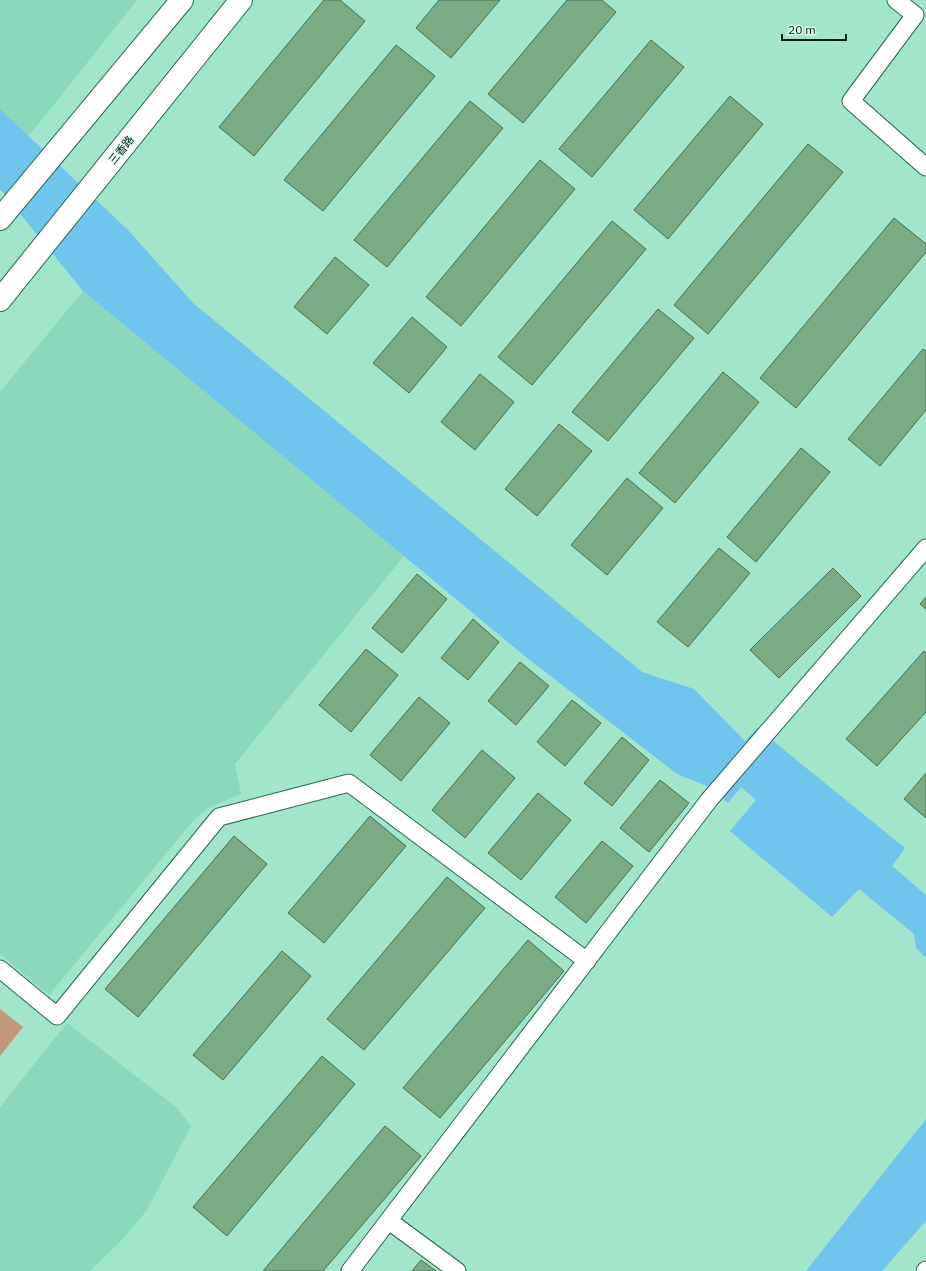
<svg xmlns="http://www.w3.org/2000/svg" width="926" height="1271" font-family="'IBM Plex Sans','Noto Sans SC',sans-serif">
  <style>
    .built { fill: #8cd8bd }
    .green { fill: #c3967e }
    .water { fill: #70c5ec }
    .building { fill: #7bab83; stroke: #44714c }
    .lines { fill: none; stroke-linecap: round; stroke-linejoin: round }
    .minor-casing { stroke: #246853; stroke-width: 19 }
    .secondary-casing { stroke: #246853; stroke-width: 24 }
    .minor { stroke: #fff; stroke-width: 17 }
    .secondary { stroke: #fff; stroke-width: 22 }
    .labels { text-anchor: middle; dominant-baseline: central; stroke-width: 3; stroke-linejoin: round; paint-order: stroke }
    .street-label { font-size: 11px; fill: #001911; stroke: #ddfdf0 }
  </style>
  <rect width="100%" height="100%" fill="#a1e5cb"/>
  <!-- built -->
  <path class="built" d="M 0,0 L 137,0 L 28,137 L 0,109 Z
    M 83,291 L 404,556 L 235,764 L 241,794 L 206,809 L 193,821 L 49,995 L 0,954 L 0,392 Z
    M 67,1023 L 176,1107 L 191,1126 L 147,1210 L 122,1240 L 90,1271 L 0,1271 L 0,1107 Z"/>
  <!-- green -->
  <path class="green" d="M 0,1009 L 23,1027 L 0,1056 Z"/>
  <!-- water -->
  <path class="water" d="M 0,109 L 129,231 L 193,303 L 642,672 L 694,689 L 745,741 L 757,728 L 905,848 L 892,866 L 926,895 L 926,958 L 916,948 L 914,934 L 859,889 L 832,917 L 730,831 L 756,800 L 741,787 L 728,803 L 707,786 L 677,774 L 526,657 L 83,291 L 0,189 Z
    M 926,1119 L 926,1221 L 882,1271 L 806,1271 Z"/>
  <!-- building -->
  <path class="building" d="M 324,0 L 340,0 L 365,21 L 254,156 L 219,127 Z
    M 439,0 L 500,0 L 451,58 L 416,28 Z
    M 567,0 L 602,0 L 616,12 L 523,123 L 488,94 Z
    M 651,40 L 684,67 L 592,177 L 559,149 Z
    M 396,45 L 435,76 L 323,211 L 284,180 Z
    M 730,96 L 763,124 L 668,239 L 634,210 Z
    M 470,101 L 503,128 L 387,267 L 354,240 Z
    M 808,144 L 843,172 L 708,334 L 674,305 Z
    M 540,160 L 575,189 L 461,326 L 426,297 Z
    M 894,218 L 926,244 L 926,252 L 796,408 L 760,378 Z
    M 612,221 L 646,249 L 532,385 L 498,357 Z
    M 335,257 L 369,285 L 327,334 L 294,307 Z
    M 658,309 L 694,338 L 608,441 L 572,412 Z
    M 412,317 L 447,347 L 409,393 L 373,363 Z
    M 923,349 L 926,351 L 926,410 L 880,466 L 848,439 Z
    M 723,372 L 759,402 L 675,503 L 639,473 Z
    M 480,374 L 514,402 L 475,450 L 441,422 Z
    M 559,424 L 592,451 L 537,516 L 505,489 Z
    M 801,448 L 830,472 L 756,562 L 727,537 Z
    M 627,478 L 663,508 L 607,575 L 571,545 Z
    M 719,548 L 750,573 L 688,647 L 657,622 Z
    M 833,568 L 861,596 L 779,678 L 750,650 Z
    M 417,574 L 447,599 L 402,653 L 372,628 Z
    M 926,597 L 926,609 L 920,604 Z
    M 473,619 L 499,642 L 468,680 L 441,658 Z
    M 366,649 L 398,675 L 351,732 L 319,705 Z
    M 924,651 L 926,653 L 926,712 L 877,766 L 846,739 Z
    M 520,662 L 549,686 L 516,725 L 488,701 Z
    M 419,697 L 450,723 L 401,781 L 370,755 Z
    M 572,700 L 601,723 L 565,766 L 537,742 Z
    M 622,737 L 649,760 L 612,806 L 584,783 Z
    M 482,750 L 515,778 L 465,838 L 432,810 Z
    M 926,773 L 926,818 L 904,799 Z
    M 660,780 L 689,803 L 649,852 L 620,828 Z
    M 538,793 L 571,820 L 521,880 L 488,853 Z
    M 370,816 L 406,846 L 324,943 L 288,913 Z
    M 234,836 L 267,864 L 138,1017 L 105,989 Z
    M 602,841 L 633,866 L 586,923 L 555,897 Z
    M 447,877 L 485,908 L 364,1050 L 327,1019 Z
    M 528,940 L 564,971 L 440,1118 L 403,1088 Z
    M 282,951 L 311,976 L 223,1080 L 193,1055 Z
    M 322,1056 L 355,1084 L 227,1236 L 193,1207 Z
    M 385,1126 L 421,1156 L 323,1271 L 263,1271 Z
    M 421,1260 L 436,1271 L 412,1271 Z"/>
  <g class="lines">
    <defs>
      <path id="minor" d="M 896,0 L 915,15 L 851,101 L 926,167
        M 0,969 L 57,1016 L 219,817 L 349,783 L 587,961
        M 389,1221 L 457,1271
        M 350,1271 L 709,800 L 926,548
        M 925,1271 L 926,1270"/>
      <path id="secondary" d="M 0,219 L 182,0
        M 0,300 L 241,0"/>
    </defs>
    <!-- minor casing -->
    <use href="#minor" class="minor-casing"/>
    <!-- secondary casing -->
    <use href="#secondary" class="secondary-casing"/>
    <!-- minor -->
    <use href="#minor" class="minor"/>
    <!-- secondary -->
    <use href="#secondary" class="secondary"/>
  </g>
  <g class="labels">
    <!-- street labels -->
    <g class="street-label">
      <text transform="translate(121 150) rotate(-51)">三香路</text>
    </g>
  </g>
  <!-- scale -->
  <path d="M782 34v6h64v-6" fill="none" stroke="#001911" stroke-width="2"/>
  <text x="788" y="34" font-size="12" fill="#001911" stroke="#ddfdf0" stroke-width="3" paint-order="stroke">20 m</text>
</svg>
